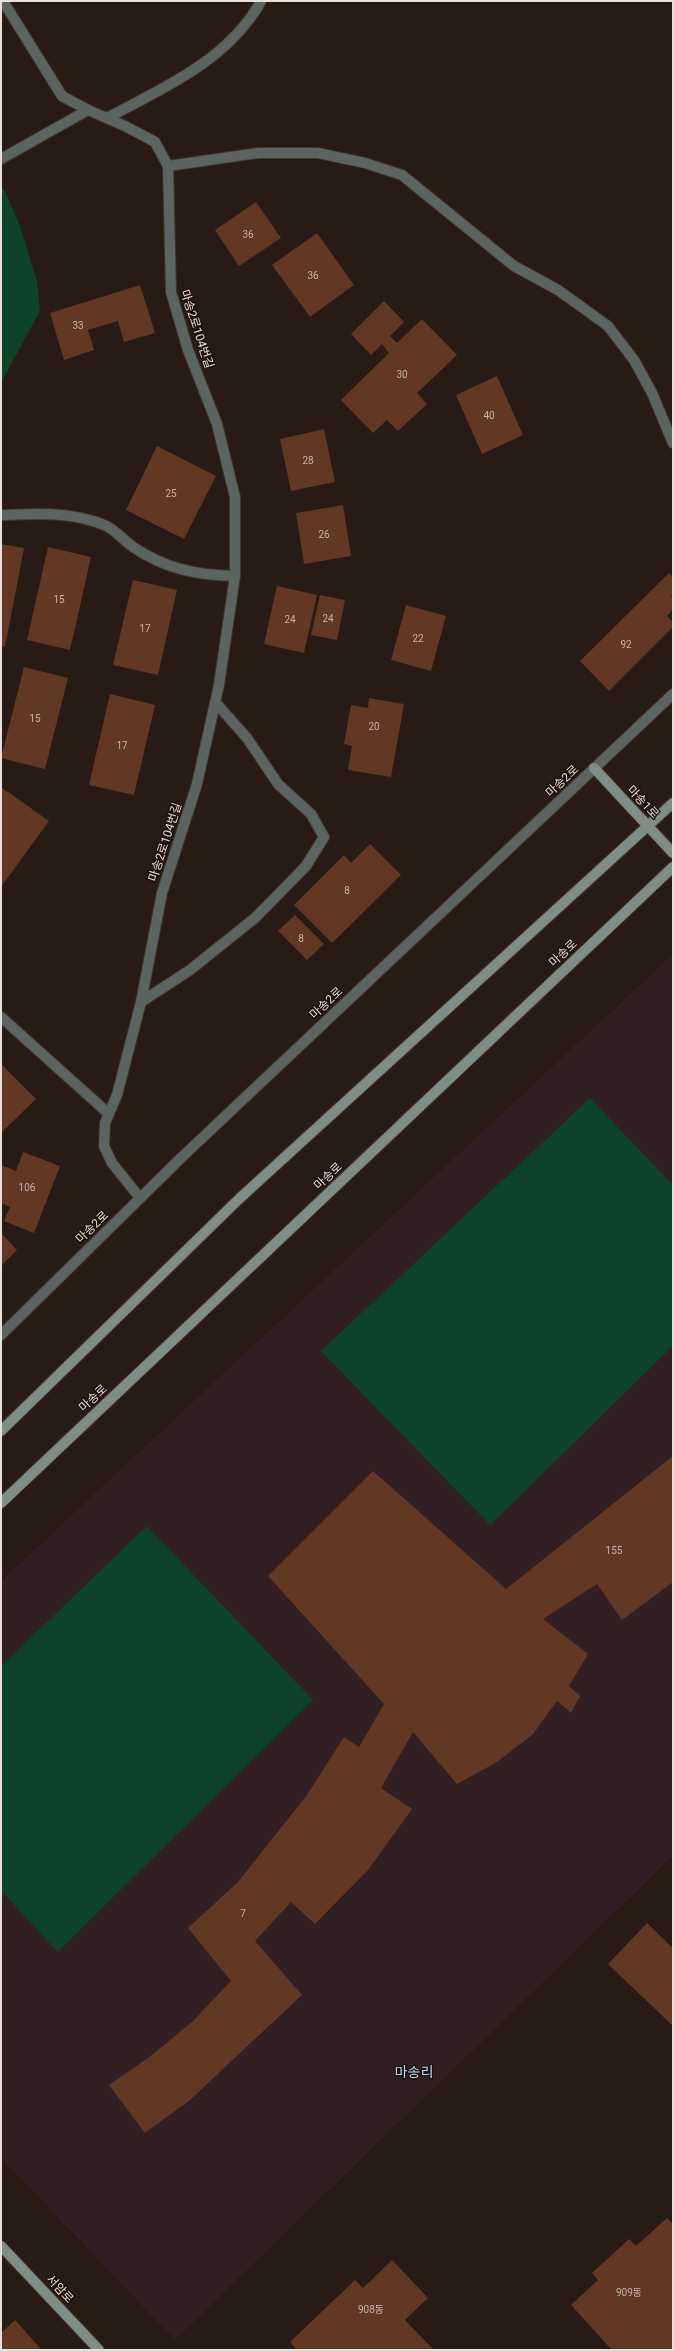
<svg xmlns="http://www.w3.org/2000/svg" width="674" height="2351" font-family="Roboto,'Noto Sans KR',sans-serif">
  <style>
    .education { fill: #321f24 }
    .green { fill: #0d422b }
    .building { fill: #623724 }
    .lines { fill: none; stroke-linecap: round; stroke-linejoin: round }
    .lane-casing { stroke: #433630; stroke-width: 12 }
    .street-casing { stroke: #433630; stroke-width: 12 }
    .secondary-casing { stroke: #433630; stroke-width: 12 }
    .lane { stroke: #5c6461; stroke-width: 10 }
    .street { stroke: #5c6461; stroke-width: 10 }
    .secondary { stroke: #808d87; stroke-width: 10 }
    .labels { text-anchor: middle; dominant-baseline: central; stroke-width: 3; stroke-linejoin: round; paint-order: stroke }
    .number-label { font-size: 10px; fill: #c7b5ad }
    .street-label { font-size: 12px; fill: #e9dfdb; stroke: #1e110b }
    .quarter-label { font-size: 14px; fill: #b8dbfd; stroke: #1e110b }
  </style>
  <rect width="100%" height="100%" fill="#281a14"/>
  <!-- education -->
  <path class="education" d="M 673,954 L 673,1856 L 175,2340 L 1,2158 L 1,1581 Z"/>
  <!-- green -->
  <path class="green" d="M 1,187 L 5,191 L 20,226 L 37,281 L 40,311 L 1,383 Z
    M 590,1098 L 673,1185 L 673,1346 L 490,1525 L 321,1351 Z
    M 147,1526 L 313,1700 L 58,1952 L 1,1891 L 1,1666 Z"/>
  <!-- building -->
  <path class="building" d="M 256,202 L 281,238 L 239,266 L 215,230 Z
    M 317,233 L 354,285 L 310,317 L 272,265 Z
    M 140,285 L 155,333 L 124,342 L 118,321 L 88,330 L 94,350 L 64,360 L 50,313 Z
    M 384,301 L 404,322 L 390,336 L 397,343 L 422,319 L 457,355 L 417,393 L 427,404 L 398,431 L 387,420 L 373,433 L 341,400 L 389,353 L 382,344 L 371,355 L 351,334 Z
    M 497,376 L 523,435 L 482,454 L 456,395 Z
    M 324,429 L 335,482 L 291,491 L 280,439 Z
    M 157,446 L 216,476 L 184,539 L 126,510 Z
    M 343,505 L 351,556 L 304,564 L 296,513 Z
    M 1,544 L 24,548 L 5,647 L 1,646 Z
    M 48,547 L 91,557 L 70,650 L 27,640 Z
    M 669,573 L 673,577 L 673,593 L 671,596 L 673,598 L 673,609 L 667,616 L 673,622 L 673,627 L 609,691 L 580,661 Z
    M 133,580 L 177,590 L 158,675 L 113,665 Z
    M 277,586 L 317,595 L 304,653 L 264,644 Z
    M 320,595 L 345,600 L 337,640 L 311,635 Z
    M 406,605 L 446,616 L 431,671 L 391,660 Z
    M 24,667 L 68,678 L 45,769 L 1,758 Z
    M 110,694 L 155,705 L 134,795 L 89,785 Z
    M 369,698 L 404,704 L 391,777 L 348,770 L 352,746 L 344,744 L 351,705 L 368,708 Z
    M 1,787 L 49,821 L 1,887 Z
    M 370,844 L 401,875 L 332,943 L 294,905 L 344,855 L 351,863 Z
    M 295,915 L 324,944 L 307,960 L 278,931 Z
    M 1,1064 L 36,1099 L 1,1133 Z
    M 23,1152 L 60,1166 L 34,1233 L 4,1221 L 10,1207 L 1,1203 L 1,1165 L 16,1171 Z
    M 1,1233 L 17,1250 L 1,1266 Z
    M 673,1456 L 673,1582 L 622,1620 L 597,1584 L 543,1619 L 588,1654 L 569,1686 L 580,1696 L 571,1713 L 557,1701 L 533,1734 L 497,1762 L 457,1784 L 413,1732 L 381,1788 L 412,1809 L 368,1870 L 315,1924 L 291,1902 L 255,1941 L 302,1995 L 190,2100 L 145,2133 L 109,2085 L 148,2058 L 192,2022 L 231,1981 L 188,1928 L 238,1882 L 307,1795 L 344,1737 L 359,1747 L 384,1704 L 268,1576 L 373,1471 L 506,1589 Z
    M 647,1923 L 673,1948 L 673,2026 L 608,1964 Z
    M 667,2218 L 673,2224 L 673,2350 L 612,2350 L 571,2305 L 598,2280 L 592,2273 L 629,2239 L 636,2246 Z
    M 392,2260 L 428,2298 L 405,2320 L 434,2350 L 297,2350 L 290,2342 L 355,2280 L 363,2288 Z
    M 15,2320 L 42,2350 L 1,2350 L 1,2333 Z"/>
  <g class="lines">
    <defs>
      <path id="lane" d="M 3,1 L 62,96 L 88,110 L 125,126 L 155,142 L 168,166 L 171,292 L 188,350 L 217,424 L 235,497 L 235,576 L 219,685 L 197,784 L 162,893 L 141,1002 L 117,1095 L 105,1123 L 104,1146 L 112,1163 L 140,1198
        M 107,118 C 163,88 229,60 261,1
        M 1,159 L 88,110
        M 168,166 L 258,153 L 318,153 L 365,163 L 402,175 L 514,266 L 558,290 L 608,326 L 634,360 L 652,393 L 673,443
        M 1,515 C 35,514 72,511 104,525 C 115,529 123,540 133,547 C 166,569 196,575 235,576
        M 141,1002 L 190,970 L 255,918 L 306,866 L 324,837 L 311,814 L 278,784 L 247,738 L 216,703
        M 1,1017 L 109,1114"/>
      <path id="street" d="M 1,1335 L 182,1157 L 673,694"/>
      <path id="secondary" d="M 594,768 L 673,853
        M 1,1431 L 240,1198 L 673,803
        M 1,1503 L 673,867
        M 1,2246 L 99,2350"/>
    </defs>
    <!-- lane casing -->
    <use href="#lane" class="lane-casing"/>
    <!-- street casing -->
    <use href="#street" class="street-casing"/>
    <!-- secondary casing -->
    <use href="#secondary" class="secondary-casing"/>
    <!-- lane -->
    <use href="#lane" class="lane"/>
    <!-- street -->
    <use href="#street" class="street"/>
    <!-- secondary -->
    <use href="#secondary" class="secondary"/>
  </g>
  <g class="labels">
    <!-- number labels -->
    <g class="number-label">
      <text x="248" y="234">36</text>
      <text x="313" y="275">36</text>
      <text x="78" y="325">33</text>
      <text x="402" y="374">30</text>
      <text x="489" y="415">40</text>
      <text x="308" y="460">28</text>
      <text x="171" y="493">25</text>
      <text x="324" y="534">26</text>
      <text x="59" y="599">15</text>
      <text x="328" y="618">24</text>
      <text x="290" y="619">24</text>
      <text x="145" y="628">17</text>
      <text x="418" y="638">22</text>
      <text x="626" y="644">92</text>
      <text x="35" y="718">15</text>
      <text x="374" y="726">20</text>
      <text x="122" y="745">17</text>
      <text x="347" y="890">8</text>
      <text x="301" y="938">8</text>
      <text x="27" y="1187">106</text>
      <text x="614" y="1550">155</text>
      <text x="243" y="1913">7</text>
      <text x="629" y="2292">909동</text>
      <text x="371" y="2309">908동</text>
    </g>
    <!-- street labels -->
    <g class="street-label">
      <text transform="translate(197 329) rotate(72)">마송2로104번길</text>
      <text transform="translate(562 781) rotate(-43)">마송2로</text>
      <text transform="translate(643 802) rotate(47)">마송1로</text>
      <text transform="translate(165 842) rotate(-72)">마송2로104번길</text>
      <text transform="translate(563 953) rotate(-43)">마송로</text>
      <text transform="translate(326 1003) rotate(-43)">마송2로</text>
      <text transform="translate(328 1176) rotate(-43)">마송로</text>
      <text transform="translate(92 1227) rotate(-44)">마송2로</text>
      <text transform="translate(93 1398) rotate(-43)">마송로</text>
      <text transform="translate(60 2289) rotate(47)">서암로</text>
    </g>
    <!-- quarter labels -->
    <g class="quarter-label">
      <text x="414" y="2072">마송리</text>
    </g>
  </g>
  <!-- border -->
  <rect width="674" height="2351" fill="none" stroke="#e9dfdb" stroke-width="4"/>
</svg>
